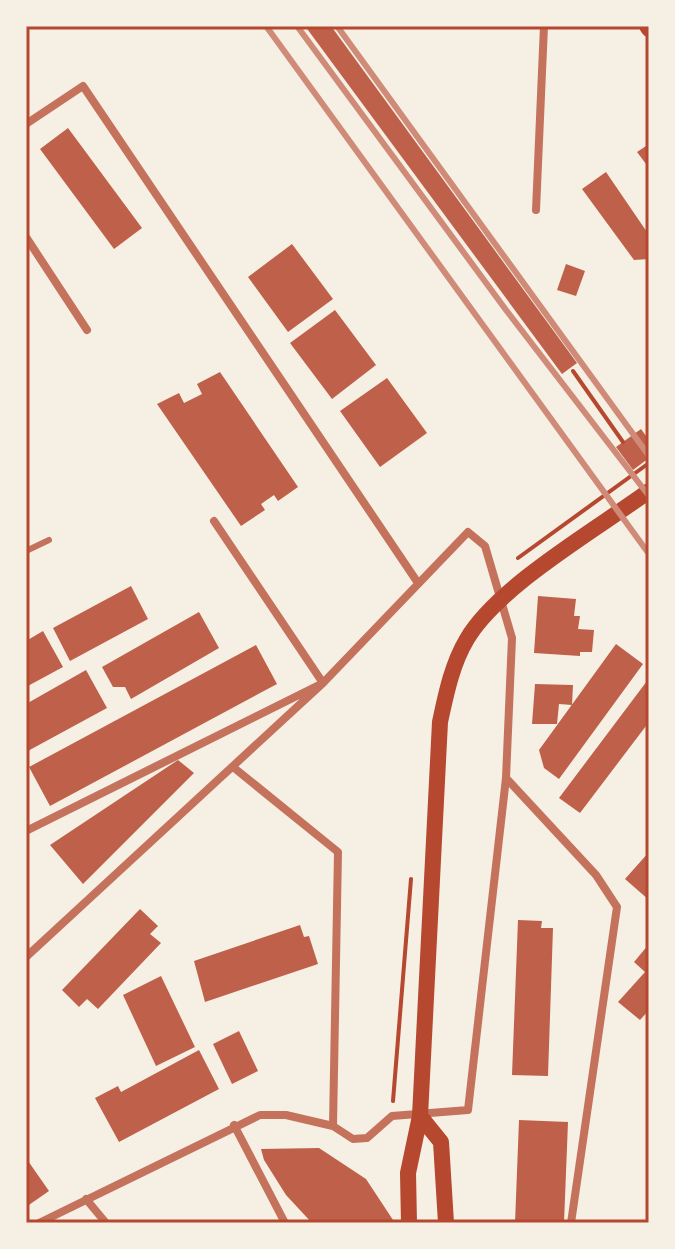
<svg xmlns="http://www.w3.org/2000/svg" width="675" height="1249" font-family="'Source Serif 4',serif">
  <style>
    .building { fill: #bf614a }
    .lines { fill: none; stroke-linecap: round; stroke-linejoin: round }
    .path { stroke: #b5482f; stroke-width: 4 }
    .service { stroke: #c5725c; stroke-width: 6 }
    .minor { stroke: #c5725c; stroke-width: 8 }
    .secondary { stroke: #b5482f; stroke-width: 16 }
    .rail { stroke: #cf8b77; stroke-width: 6 }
    .neatline { fill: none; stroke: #b5482f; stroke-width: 3 }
  </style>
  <rect width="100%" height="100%" fill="#f6efe4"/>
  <!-- building -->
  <path class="building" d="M 305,26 L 331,26 L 577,363 L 562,374 Z
    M 68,128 L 142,228 L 114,249 L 40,149 Z
    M 649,144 L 649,168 L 637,152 Z
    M 606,172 L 649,235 L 649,259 L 634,260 L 582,189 Z
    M 292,244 L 333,299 L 288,332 L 248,277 Z
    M 566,264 L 585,271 L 576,296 L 557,290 Z
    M 335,310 L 376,365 L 332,399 L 290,343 Z
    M 220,372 L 298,487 L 278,501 L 274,495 L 261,504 L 265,510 L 241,526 L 157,404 L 179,393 L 184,403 L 202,394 L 197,384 Z
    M 387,378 L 427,433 L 380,467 L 340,411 Z
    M 641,429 L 649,440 L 649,458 L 633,470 L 616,447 Z
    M 131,586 L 148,619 L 70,661 L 53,628 Z
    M 538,596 L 576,599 L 574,616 L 580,616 L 578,629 L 594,630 L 592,652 L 580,652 L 580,656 L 534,653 Z
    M 199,612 L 219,648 L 131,699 L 125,687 L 113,687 L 102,667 Z
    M 43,631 L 63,667 L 26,687 L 26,641 Z
    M 616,644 L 643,664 L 559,779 L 544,768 L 539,750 Z
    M 256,645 L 277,684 L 50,806 L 29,767 Z
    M 86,670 L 107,708 L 26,752 L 26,704 Z
    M 647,681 L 649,722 L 580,813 L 559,798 Z
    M 535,684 L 573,685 L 572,705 L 559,704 L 557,724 L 532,724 Z
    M 178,760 L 194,773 L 83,884 L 50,845 Z
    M 649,852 L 649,900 L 625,879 Z
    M 140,909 L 158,926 L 150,934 L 161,943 L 98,1009 L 87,999 L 79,1007 L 62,990 Z
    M 518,920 L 542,921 L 541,928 L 553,928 L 548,1076 L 512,1075 Z
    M 300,925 L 304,937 L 309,936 L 318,964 L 205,1002 L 194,961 Z
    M 649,944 L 649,1010 L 640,1020 L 618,1002 L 645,972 L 634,962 Z
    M 161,976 L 195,1047 L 156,1066 L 123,995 Z
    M 239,1031 L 258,1071 L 232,1084 L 213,1044 Z
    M 199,1050 L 219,1089 L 119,1142 L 95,1098 L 118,1086 L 121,1092 Z
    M 519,1120 L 568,1122 L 564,1223 L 515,1223 Z
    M 319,1148 L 366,1179 L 395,1223 L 312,1223 L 286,1195 L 264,1160 L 261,1149 Z
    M 26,1158 L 49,1191 L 26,1207 Z"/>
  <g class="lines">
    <!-- path -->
    <path class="path" d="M 573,371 L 623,442
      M 518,558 L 649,463
      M 393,1101 L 411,879"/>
    <!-- service -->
    <path class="service" d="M 26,551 L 49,540"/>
    <!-- minor -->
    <path class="minor" d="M 26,124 L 83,86 L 418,583
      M 536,210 L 544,26
      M 26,237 L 87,330
      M 233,767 L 338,852 L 333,1126
      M 506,778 L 596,875 L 617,907 L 571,1223
      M 26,831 L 323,683 L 214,521
      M 26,957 L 323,683 L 468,532 L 485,546 L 512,638 L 506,778 L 468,1110 L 392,1116 L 367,1138 L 353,1139 L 333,1126 L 286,1115 L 260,1115 L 39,1223
      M 234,1125 L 285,1223
      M 86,1199 L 106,1223"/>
    <!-- secondary -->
    <path class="secondary" d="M 647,26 L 649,29
      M 420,1116 L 441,1142 L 446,1223
      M 409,1223 L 408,1173 L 420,1116 L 440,722 C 446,694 452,664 467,639 C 498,586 597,529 649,491"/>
    <!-- rail -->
    <path class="rail" d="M 266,26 L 649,554
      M 297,26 L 506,310 L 649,496
      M 337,26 L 649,456"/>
  </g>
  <!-- border -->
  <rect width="675" height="1249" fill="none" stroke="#f6efe4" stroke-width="56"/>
  <rect x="28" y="28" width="619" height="1193" class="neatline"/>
</svg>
